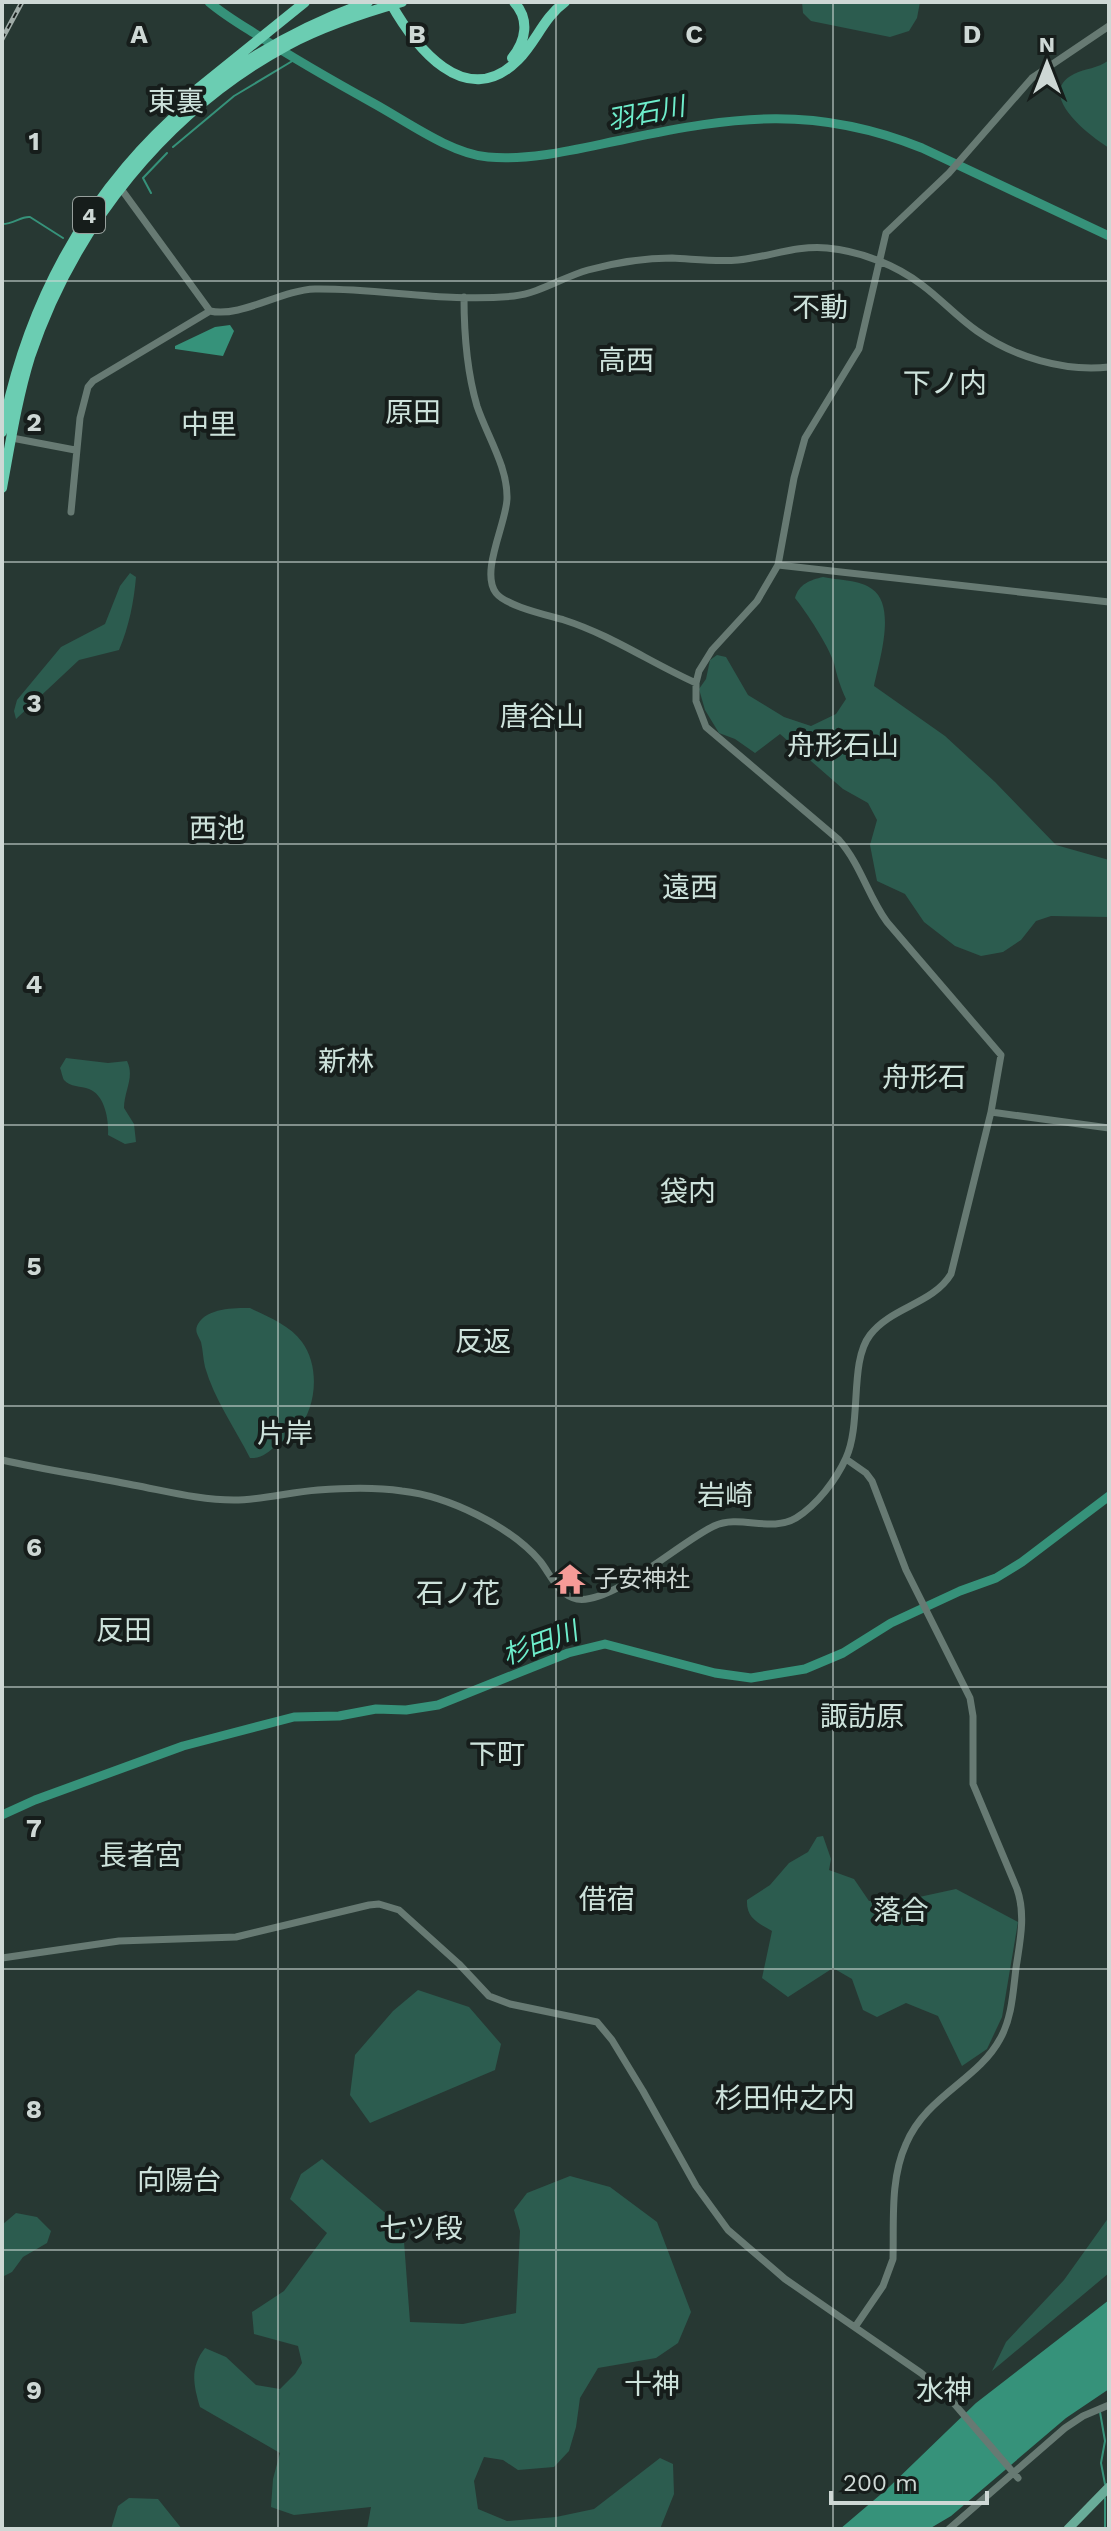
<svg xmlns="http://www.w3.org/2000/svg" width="1111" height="2531" font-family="'Work Sans','Noto Sans JP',sans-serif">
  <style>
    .green { fill: #2c5c4f }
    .water { fill: #36927a }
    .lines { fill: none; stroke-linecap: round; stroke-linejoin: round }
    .stream { stroke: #36927a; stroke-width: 2 }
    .river { stroke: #36927a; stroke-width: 9 }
    .minor { stroke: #677a73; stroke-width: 7 }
    .major { stroke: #69ac99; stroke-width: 9 }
    .highway { stroke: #6bcdb2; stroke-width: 10 }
    .rail-casing { stroke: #a0aca8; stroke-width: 5 }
    .rail { stroke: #161d1b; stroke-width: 2; stroke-dasharray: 6; stroke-linecap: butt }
    .grid { fill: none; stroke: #ced8d5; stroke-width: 2; stroke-opacity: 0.55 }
    .labels { text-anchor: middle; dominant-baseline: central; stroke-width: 8; stroke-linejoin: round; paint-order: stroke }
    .shield { fill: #161d1b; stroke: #97a09d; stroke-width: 2 }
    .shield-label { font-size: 22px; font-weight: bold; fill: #ced8d5 }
    .poi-label { font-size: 24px; fill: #ced8d5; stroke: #161d1b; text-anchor: start }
    .water-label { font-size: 26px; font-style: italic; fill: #6eedcb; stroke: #161d1b }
    .quarter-label { font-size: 28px; fill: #cde2db; stroke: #161d1b }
    .grid-label { font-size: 26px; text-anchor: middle; font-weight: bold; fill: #ced8d5; stroke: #161d1b; stroke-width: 8; stroke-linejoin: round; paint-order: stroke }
  </style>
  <rect width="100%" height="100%" fill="#273833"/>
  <!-- green -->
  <path class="green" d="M 802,2 L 920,2 L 917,18 L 909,31 L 890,37 L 811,21 L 803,13 Z
    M 1109,60 L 1109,148 C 1090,136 1034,94 1074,74 C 1086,68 1097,69 1109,60 Z
    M 130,573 L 136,577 C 134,601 129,627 119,650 L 79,660 L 16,719 L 14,711 L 17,700 L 61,647 L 105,624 L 120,586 Z
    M 823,577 C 837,580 861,580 872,589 C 897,606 879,661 874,686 L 945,736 L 995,782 L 1056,845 L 1109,860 L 1109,917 L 1051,916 L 1036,921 L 1021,940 L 1003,952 L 981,956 L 955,946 L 924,922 L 905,894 L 877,881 L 870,845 L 877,820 L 868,803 L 843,789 L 780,734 L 755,753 L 735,739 L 719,733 L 705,710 L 699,689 L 706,679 L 710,660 L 717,655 L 726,657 L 748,695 L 784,717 L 811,726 L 836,714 L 846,699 C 840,686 837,676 834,663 C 828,645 807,613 795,598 C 799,584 810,580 823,577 Z
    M 66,1058 L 108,1063 L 127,1061 C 135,1077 124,1091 124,1108 L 134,1124 L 136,1142 L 125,1144 L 108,1135 C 109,1120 105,1095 89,1089 C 81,1086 70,1087 64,1080 C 63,1079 61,1070 60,1068 Z
    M 250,1308 C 268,1317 290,1325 302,1342 C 320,1366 317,1408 297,1430 C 292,1436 284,1440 277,1445 C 268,1452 262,1459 250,1458 C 235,1428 214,1399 205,1367 C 203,1359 203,1350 201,1342 C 198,1335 194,1331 198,1324 C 207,1308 234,1308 250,1308 Z
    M 823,1836 L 831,1859 L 829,1870 L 854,1879 L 869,1901 L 910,1899 L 956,1889 L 1018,1922 L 1002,2017 L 987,2049 L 962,2066 L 938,2016 L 906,2003 L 877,2017 L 863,2010 L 852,1979 L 833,1968 L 788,1997 L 762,1978 L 772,1931 C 758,1923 746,1918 747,1900 L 770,1885 L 789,1863 L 808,1852 L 817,1837 Z
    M 418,1990 L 469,2007 L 501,2044 L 495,2070 L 370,2123 L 350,2095 L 355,2055 L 393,2011 Z
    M 322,2159 L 403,2228 L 410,2322 L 463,2324 L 516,2313 L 520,2231 L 514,2210 L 527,2193 L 570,2176 L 610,2187 L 657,2222 L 691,2312 L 678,2343 L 656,2358 L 598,2368 L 580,2398 L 576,2427 L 569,2451 L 554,2467 L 518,2470 L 503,2460 L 484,2457 L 474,2481 L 478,2509 L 507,2521 L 556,2517 L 594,2509 L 660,2458 L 673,2464 L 674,2494 L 660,2529 L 367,2529 L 371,2507 L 294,2515 L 271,2507 L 273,2479 L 280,2453 L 200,2407 C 193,2384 190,2367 205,2348 L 226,2357 L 256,2385 L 280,2389 L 295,2374 L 302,2363 L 298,2346 L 254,2334 L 252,2312 L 284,2291 L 327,2233 L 290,2199 L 301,2174 Z
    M 16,2213 L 37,2217 L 51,2231 L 47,2243 L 23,2257 L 12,2272 L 2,2277 L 2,2225 Z
    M 1109,2217 L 1109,2273 L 992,2371 L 1006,2342 L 1064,2280 Z
    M 129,2498 L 158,2499 L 182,2529 L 111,2529 L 118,2506 Z"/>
  <!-- water -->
  <path class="water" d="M 230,325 L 234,331 L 223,356 L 175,349 L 175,346 L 215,327 Z
    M 1109,2300 L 1109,2389 L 1066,2418 L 951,2516 L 929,2529 L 840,2529 L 887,2489 L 976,2403 Z"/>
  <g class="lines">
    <!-- stream -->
    <path class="stream" d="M 173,147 L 234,96 L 294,60
      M 151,193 L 143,178 L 167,153
      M 2,224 C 14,224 21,216 30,217 L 63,238
      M 1100,2412 L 1105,2441 L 1101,2463 L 1105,2484
      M 1105,2498 L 1105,2529"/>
    <!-- river -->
    <path class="river" d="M 209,2 C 223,14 238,23 254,33 C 293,58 333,81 373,103 C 406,121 451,154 488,157 C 533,161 581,148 626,139 C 735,116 815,105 922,148 L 1109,236
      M 2,1815 L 35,1800 L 183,1746 L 294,1717 L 339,1716 L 376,1709 L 406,1710 L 438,1705 L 568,1653 L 605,1644 L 715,1673 L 751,1678 L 805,1669 L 843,1653 L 891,1623 L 960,1591 L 996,1578 L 1022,1562 L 1109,1496"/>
    <!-- minor -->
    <path class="minor" d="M 119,186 L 210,311
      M 464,297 C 464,333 467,372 477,406 C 487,436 508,467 507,499 C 506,524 480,572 496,593 C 506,606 547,615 564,620 C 611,635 651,663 696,683
      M 12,438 L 75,450
      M 71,512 L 80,418 L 88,387 L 93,381 L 210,311 C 241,318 281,290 315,289 C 381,288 448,303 514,296 C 540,293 563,277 588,270 C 614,263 644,258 672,258 C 694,259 716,262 738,260 C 768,257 797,245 827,248 C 860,251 896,265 922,285 C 941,299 958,318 977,331 C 1014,357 1064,372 1109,367
      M 778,565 L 1109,602
      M 991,1112 L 1109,1128
      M 846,1459 L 866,1473 L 872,1481 L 906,1570 L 970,1698 L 973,1716 L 973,1784 L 1017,1889 C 1026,1915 1020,1941 1016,1968 C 1013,1992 1012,2018 1000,2039 C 978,2080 926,2096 906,2144 C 890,2179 894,2221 893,2259 L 883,2286 L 855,2327
      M 2,1460 C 45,1470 89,1476 133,1485 C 166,1491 200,1500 234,1500 C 262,1500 290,1492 318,1490 C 346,1488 375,1487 402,1491 C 448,1496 510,1526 540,1561 C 551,1575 558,1595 577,1599 C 612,1605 681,1541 714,1526 C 740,1514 771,1533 796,1518 C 817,1505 836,1480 846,1458 C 862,1423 849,1362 870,1335 C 891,1307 933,1304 951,1274 L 991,1112 L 1001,1055 L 887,922 C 868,896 861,865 839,840 L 706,727 L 696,701 L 696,683 L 699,671 L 712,650 L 757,601 L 778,565 L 794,478 L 805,438 L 859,349 L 886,233 L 949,173 L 1032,78 L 1109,26
      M 2,1958 L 119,1941 L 236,1937 L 369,1905 L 379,1904 L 399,1910 L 459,1964 L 489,1996 L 510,2004 L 597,2022 L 612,2040 L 643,2091 L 696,2186 L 728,2230 L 785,2279 L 921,2373 L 945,2393 L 1018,2478
      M 949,2529 L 1065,2428 L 1083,2416 L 1109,2405"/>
    <!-- major -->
    <path class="major" d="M 1068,2529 L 1109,2487"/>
    <!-- highway -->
    <path class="highway" d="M 390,2 C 414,45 465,113 518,60 C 536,42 544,17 565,2
      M 512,58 C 526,41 530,19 514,2
      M 195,91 L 305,2
      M 2,432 C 42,227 171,73 368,2
      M 2,488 C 10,445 17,399 30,357 C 74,226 166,111 288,45 C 324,26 363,13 402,2"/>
    <defs>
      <path id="rail" d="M 2,39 L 22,2"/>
    </defs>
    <!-- rail casing -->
    <use href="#rail" class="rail-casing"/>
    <!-- rail -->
    <use href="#rail" class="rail"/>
  </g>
  <!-- grid -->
  <path class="grid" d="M 278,2 L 278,2529M 556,2 L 556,2529M 833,2 L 833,2529M 2,281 L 1109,281M 2,562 L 1109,562M 2,844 L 1109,844M 2,1125 L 1109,1125M 2,1406 L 1109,1406M 2,1687 L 1109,1687M 2,1969 L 1109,1969M 2,2250 L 1109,2250"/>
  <!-- icons -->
  <defs>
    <symbol id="temple-bare" viewBox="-9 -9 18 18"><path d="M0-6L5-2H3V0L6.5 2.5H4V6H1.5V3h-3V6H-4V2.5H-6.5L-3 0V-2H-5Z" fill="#f59b97" stroke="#161d1b" stroke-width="2.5" paint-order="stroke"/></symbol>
  </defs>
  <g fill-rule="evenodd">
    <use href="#temple-bare" x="548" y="1557" width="44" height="44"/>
  </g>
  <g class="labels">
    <!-- shield labels -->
    <rect class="shield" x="73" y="197" width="32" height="36" rx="6"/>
    <g class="shield-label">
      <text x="89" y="215">4</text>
    </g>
    <!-- poi labels -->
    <g class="poi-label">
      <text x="594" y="1579">子安神社</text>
    </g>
    <!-- water labels -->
    <g class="water-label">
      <text transform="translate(646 113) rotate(-11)">羽石川</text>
      <text transform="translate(540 1643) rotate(-20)">杉田川</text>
    </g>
    <!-- quarter labels -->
    <g class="quarter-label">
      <text x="176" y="101">東裏</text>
      <text x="820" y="307">不動</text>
      <text x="626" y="360">高西</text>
      <text x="945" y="383">下ノ内</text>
      <text x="413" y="412">原田</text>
      <text x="209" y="424">中里</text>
      <text x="542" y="716">唐谷山</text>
      <text x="843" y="745">舟形石山</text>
      <text x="217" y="828">西池</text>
      <text x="690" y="887">遠西</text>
      <text x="346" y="1061">新林</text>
      <text x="924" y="1077">舟形石</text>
      <text x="688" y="1191">袋内</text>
      <text x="483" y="1341">反返</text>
      <text x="285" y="1433">片岸</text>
      <text x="725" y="1495">岩崎</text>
      <text x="458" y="1593">石ノ花</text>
      <text x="124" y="1630">反田</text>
      <text x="862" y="1716">諏訪原</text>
      <text x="497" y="1754">下町</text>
      <text x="141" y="1855">長者宮</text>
      <text x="607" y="1899">借宿</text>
      <text x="901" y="1910">落合</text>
      <text x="785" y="2098">杉田仲之内</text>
      <text x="179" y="2180">向陽台</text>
      <text x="421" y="2228">七ツ段</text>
      <text x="652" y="2384">十神</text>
      <text x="944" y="2390">水神</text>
    </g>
  </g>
  <g class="grid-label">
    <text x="139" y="43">A</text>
    <text x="417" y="43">B</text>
    <text x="694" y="43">C</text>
    <text x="972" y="43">D</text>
    <text x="34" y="150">1</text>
    <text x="34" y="431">2</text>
    <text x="34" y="712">3</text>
    <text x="34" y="993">4</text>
    <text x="34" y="1275">5</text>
    <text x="34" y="1556">6</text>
    <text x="34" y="1837">7</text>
    <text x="34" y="2118">8</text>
    <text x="34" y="2399">9</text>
  </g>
  <!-- border -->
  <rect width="1111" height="2531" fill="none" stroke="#ced8d5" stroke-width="8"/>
  <!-- north arrow -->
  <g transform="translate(1047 64)" stroke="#161d1b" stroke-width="6" paint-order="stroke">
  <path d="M0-6L14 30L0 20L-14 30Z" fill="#ced8d5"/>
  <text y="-12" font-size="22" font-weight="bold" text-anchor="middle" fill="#ced8d5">N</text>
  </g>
  <!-- scale -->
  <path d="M831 2491v12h156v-12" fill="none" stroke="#ced8d5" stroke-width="4"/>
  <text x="843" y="2491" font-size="24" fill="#ced8d5" stroke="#161d1b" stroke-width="6" paint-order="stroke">200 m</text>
</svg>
